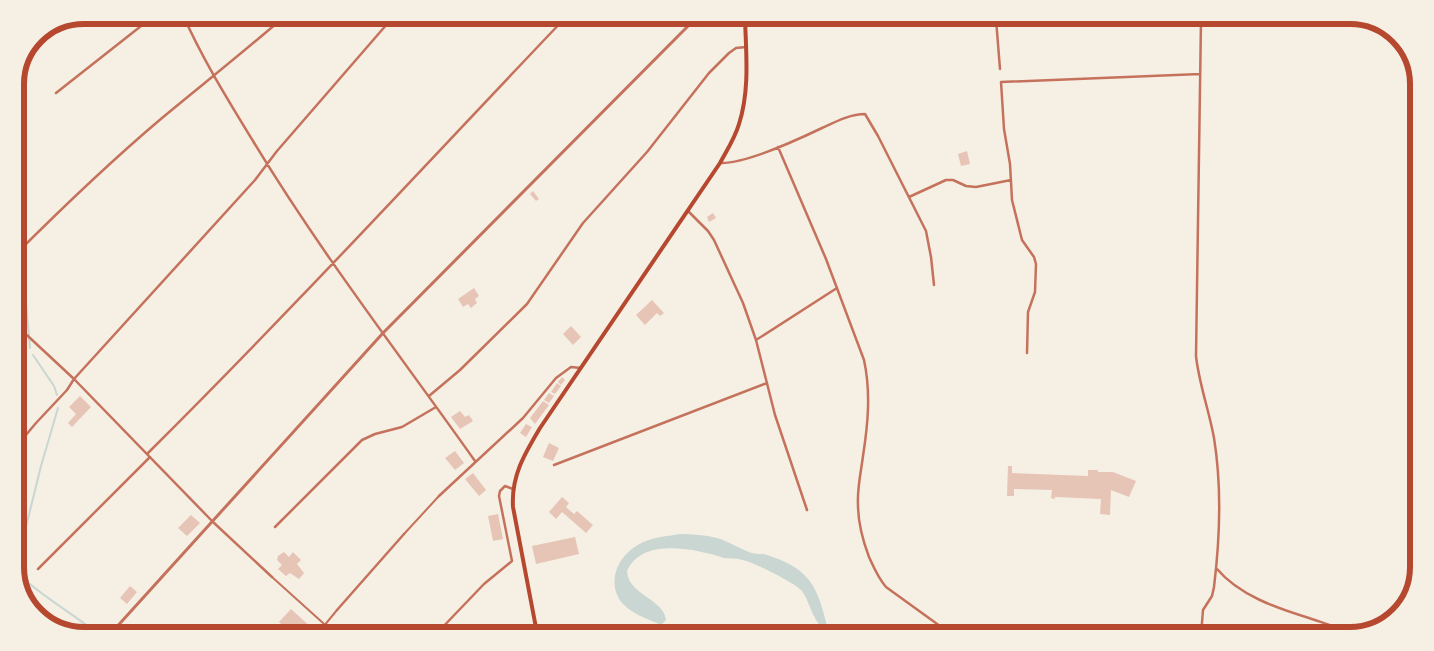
<svg xmlns="http://www.w3.org/2000/svg" width="1434" height="651" font-family="'Playfair Display',serif">
  <style>
    .water { fill: #c9d6d2 }
    .lines { fill: none; stroke-linecap: round; stroke-linejoin: round }
    .stream { stroke: #c9d6d2; stroke-width: 2 }
    .building { fill: #e6c5b7 }
    .pedestrian { stroke: #c5725c; stroke-width: 2 }
    .minor { stroke: #c5725c; stroke-width: 2.5 }
    .tertiary { stroke: #c5725c; stroke-width: 3 }
    .primary { stroke: #b5482f; stroke-width: 4 }
    .rim { fill: none; stroke: #b5482f; stroke-width: 6 }
  </style>
  <rect width="100%" height="100%" fill="#f6efe4"/>
  <!-- water -->
  <path class="water" d="M 680,534 C 692,534 705,535 717,538 C 728,541 738,548 749,552 C 755,555 761,553 767,555 C 814,570 818,590 829,633 L 825,634 C 821,627 816,621 813,614 C 809,606 807,597 801,590 C 793,582 755,563 743,560 C 737,558 731,559 724,558 C 696,549 642,537 627,571 C 628,595 664,599 666,620 L 662,624 L 659,624 C 647,619 631,613 622,603 C 604,580 621,550 646,541 C 656,537 668,536 680,534 Z"/>
  <g class="lines">
    <!-- stream -->
    <path class="stream" d="M 15,103 L 23,88 L 21,67
      M 15,240 L 19,248
      M 22,259 L 30,348
      M 33,355 L 54,386 L 57,395
      M 26,577 L 22,570 L 19,561 L 22,543 L 41,466 L 58,408
      M 30,584 C 50,601 73,614 94,631"/>
  </g>
  <!-- building -->
  <path class="building" d="M 967,151 L 970,164 L 961,166 L 958,154 Z
    M 533,191 L 539,199 L 536,201 L 530,194 Z
    M 713,213 L 716,218 L 709,222 L 707,217 Z
    M 474,288 L 479,296 L 475,299 L 477,303 L 471,308 L 468,304 L 463,307 L 458,299 Z
    M 652,300 L 664,313 L 660,316 L 657,313 L 645,325 L 636,315 Z
    M 571,326 L 581,337 L 573,345 L 563,334 Z
    M 562,377 L 565,380 L 561,385 L 558,382 Z
    M 557,383 L 561,386 L 555,394 L 551,392 Z
    M 549,393 L 554,396 L 549,403 L 544,400 Z
    M 80,396 L 91,407 L 72,427 L 68,423 L 76,414 L 69,407 Z
    M 543,401 L 549,405 L 535,424 L 530,418 Z
    M 460,411 L 465,417 L 469,415 L 473,421 L 460,429 L 451,417 Z
    M 526,424 L 532,427 L 526,437 L 520,433 Z
    M 549,443 L 559,448 L 553,461 L 543,457 Z
    M 455,451 L 464,463 L 455,470 L 445,458 Z
    M 1008,466 L 1012,466 L 1012,473 L 1088,476 L 1088,470 L 1098,470 L 1098,472 L 1113,472 L 1136,481 L 1129,497 L 1111,490 L 1110,515 L 1100,514 L 1101,499 L 1055,497 L 1055,499 L 1051,498 L 1052,490 L 1014,489 L 1014,496 L 1007,496 Z
    M 473,473 L 486,490 L 479,496 L 465,479 Z
    M 562,497 L 569,503 L 566,507 L 574,514 L 577,511 L 593,525 L 586,533 L 562,512 L 556,519 L 549,512 Z
    M 498,514 L 503,539 L 493,541 L 488,516 Z
    M 191,515 L 200,523 L 187,536 L 178,528 Z
    M 575,537 L 579,554 L 536,564 L 532,546 Z
    M 284,552 L 289,557 L 293,552 L 301,560 L 297,564 L 304,573 L 299,579 L 290,573 L 286,576 L 278,569 L 282,565 L 277,560 L 278,556 Z
    M 130,586 L 137,592 L 127,604 L 120,598 Z
    M 291,609 L 312,628 L 309,632 L 290,632 L 279,622 Z
    M 358,625 L 366,632 L 352,632 Z"/>
  <g class="lines">
    <!-- pedestrian -->
    <path class="pedestrian" d="M 404,534 L 439,496
      M 272,577 L 333,632
      M 319,632 L 337,610"/>
    <!-- minor -->
    <path class="minor" d="M 183,15 C 203,60 228,100 253,141 C 320,252 400,355 475,461
      M 996,19 L 1000,69
      M 1201,20 L 1196,356 C 1199,384 1209,410 1214,438 C 1222,487 1220,538 1214,587 L 1212,596 L 1203,610 L 1201,635
      M 56,93 L 155,15
      M 778,147 L 826,259 L 864,360 C 871,392 868,424 863,456 C 861,472 857,488 858,505 C 858,523 863,541 869,557 C 874,568 878,578 886,587 L 951,634
      M 720,163 C 746,164 797,140 822,128 C 835,122 850,114 865,114 L 878,136 L 926,231 L 931,257 L 934,285
      M 909,197 L 946,180 L 953,180 L 966,186 L 976,187 L 1011,180
      M 688,211 L 708,231 L 714,240 L 743,303 L 756,340 L 775,415 L 807,510
      M 15,255 C 62,208 111,161 162,118 C 203,84 245,51 285,16
      M 15,324 L 74,379 L 213,522 L 272,577
      M 756,340 L 837,288
      M 1027,353 L 1028,312 L 1035,292 L 1036,264 L 1034,257 L 1022,240 L 1012,200 L 1010,164 L 1004,129 L 1001,82 L 1200,74
      M 429,396 L 460,370 L 527,304 L 583,223 L 647,152 L 709,73 L 729,53 L 736,48 L 746,47
      M 15,448 L 36,423 L 67,390 L 74,379 L 255,180 L 277,151 L 394,16
      M 147,454 C 290,312 427,163 566,17
      M 554,465 L 767,383
      M 439,496 L 523,418 L 556,378 L 571,367 L 581,368
      M 275,527 L 362,440 L 375,434 L 402,427 L 436,407
      M 38,569 L 150,457
      M 1217,569 C 1239,595 1276,608 1309,618 C 1323,623 1339,627 1352,635
      M 337,610 L 404,534
      M 438,632 L 484,584 L 512,561 L 499,496 L 500,491 L 505,486 L 513,489
      M 515,633 L 536,628"/>
    <!-- tertiary -->
    <path class="tertiary" d="M 113,631 L 383,333 L 696,18"/>
    <!-- primary -->
    <path class="primary" d="M 537,633 L 513,507 C 511,476 525,453 540,428 L 720,163 C 727,150 735,138 739,124 C 750,90 746,53 745,18"/>
  </g>
  <!-- crop -->
  <path d="M0 0H1434V651H0ZM84 24H1350A60 60 0 0 1 1410 84V567A60 60 0 0 1 1350 627H84A60 60 0 0 1 24 567V84A60 60 0 0 1 84 24Z" fill="#f6efe4" fill-rule="evenodd"/>
  <path class="rim" d="M84 24H1350A60 60 0 0 1 1410 84V567A60 60 0 0 1 1350 627H84A60 60 0 0 1 24 567V84A60 60 0 0 1 84 24Z"/>
</svg>
